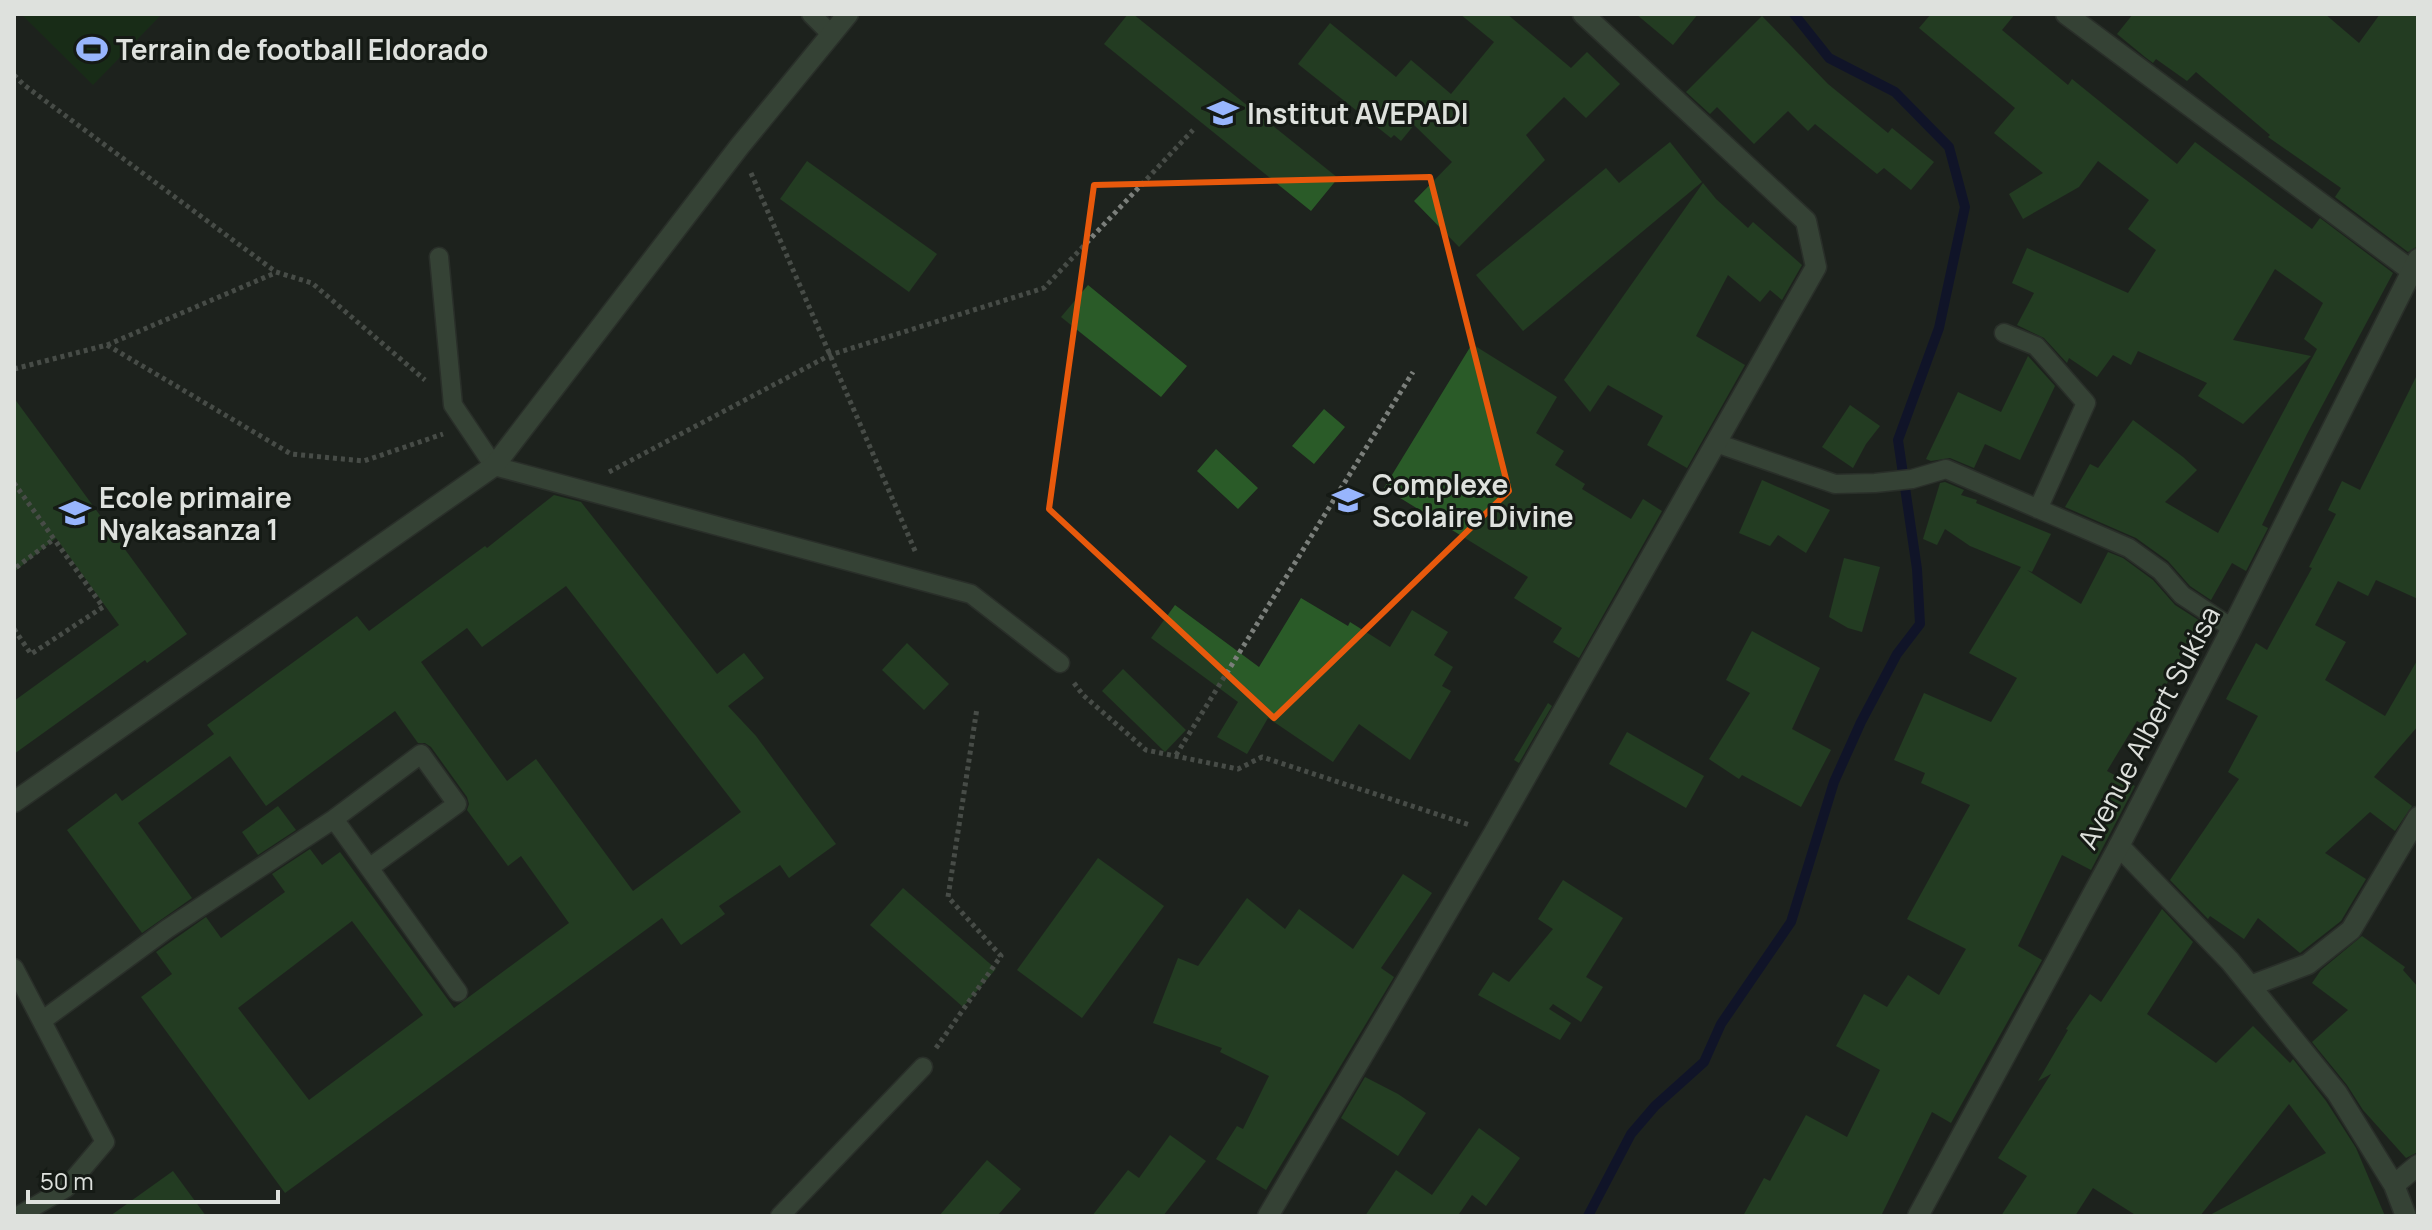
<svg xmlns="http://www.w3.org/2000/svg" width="2432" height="1230" font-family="Manrope,sans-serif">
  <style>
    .green { fill: #123811 }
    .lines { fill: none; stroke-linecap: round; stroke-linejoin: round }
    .stream { stroke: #020437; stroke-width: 10 }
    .building { fill: #2a5b28; fill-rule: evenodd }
    .service-casing { stroke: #393e39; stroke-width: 21 }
    .minor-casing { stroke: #393e39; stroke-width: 23 }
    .tertiary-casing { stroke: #393e39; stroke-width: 23 }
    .path { stroke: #7b7f7b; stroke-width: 5; stroke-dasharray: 4 4; stroke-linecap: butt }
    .service { stroke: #536852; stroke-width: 18 }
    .minor { stroke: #536852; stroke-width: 20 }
    .tertiary { stroke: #536852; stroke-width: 20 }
    .marked { fill: none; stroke: #e8590c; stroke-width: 6; stroke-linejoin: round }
    .labels { text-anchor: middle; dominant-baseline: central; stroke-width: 6; stroke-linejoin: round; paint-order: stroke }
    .poi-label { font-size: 28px; font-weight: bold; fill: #dee1dd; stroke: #151a15; text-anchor: start }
    .street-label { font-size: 28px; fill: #dee1dd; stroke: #151a15 }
  </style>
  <rect width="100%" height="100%" fill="#1e231e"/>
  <!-- green -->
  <path class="green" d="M 21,14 L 162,14 L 93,85 Z"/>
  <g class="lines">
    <!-- stream -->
    <path class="stream" d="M 1588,1216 L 1631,1134 L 1655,1106 L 1704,1062 L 1721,1024 L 1791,922 L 1834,782 L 1861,722 L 1897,654 L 1920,624 L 1917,569 L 1898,440 L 1939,328 L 1965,207 L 1949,147 L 1895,92 L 1829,58 L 1794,14"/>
  </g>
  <!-- building -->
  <path class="building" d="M 1128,14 L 1133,14 L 1338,178 L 1311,211 L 1104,44 Z
    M 1460,14 L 1507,14 L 1571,68 L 1587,52 L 1620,84 L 1586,118 L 1564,97 L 1526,135 L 1545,160 L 1459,247 L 1414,201 L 1452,162 L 1414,125 L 1401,141 L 1394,135 L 1391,138 L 1298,64 L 1330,23 L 1396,77 L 1411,60 L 1451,94 L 1494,42 Z
    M 1636,14 L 1698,14 L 1673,45 Z
    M 1931,14 L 2015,14 L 2002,30 L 2068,85 L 2072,79 L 2177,164 L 2195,142 L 2312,229 L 2320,218 L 2393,273 L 2307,434 L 2262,525 L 2268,528 L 2246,571 L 2232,563 L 2211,600 L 2190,586 L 2168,561 L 2136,538 L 2065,507 L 2090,464 L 2098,468 L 2133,420 L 2183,457 L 2197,470 L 2165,502 L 2218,533 L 2317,349 L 2304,339 L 2323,303 L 2275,269 L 2233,340 L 2311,356 L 2243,424 L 2198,396 L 2207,383 L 2138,351 L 2131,365 L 2113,355 L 2097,377 L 2069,358 L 2067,363 L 2044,338 L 2017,325 L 2034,293 L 2012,283 L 2027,248 L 2128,293 L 2156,250 L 2128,229 L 2149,200 L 2098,161 L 2079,187 L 2023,219 L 2009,194 L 2043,173 L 1994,133 L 2015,108 L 1919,28 Z
    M 2133,14 L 2325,14 L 2359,43 L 2380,14 L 2418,14 L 2418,246 L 2408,252 L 2335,197 L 2341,188 L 2268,137 L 2270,135 L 2196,72 L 2187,81 L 2156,59 L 2153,63 L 2145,57 L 2117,34 Z
    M 1762,16 L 1828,84 L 1888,133 L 1892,128 L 1934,162 L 1911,190 L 1884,168 L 1877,174 L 1815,124 L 1808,131 L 1788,111 L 1754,144 L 1717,107 L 1710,114 L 1686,92 Z
    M 1670,142 L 1702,182 L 1523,331 L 1476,275 L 1606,168 L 1619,183 Z
    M 807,161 L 937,254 L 909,292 L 780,199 Z
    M 1703,183 L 1716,199 L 1748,228 L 1753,222 L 1802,265 L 1782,300 L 1770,290 L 1760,302 L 1728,275 L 1696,336 L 1745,365 L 1687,468 L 1647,445 L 1663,416 L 1608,385 L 1590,412 L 1564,380 Z
    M 1088,285 L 1187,366 L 1161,397 L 1061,317 Z
    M 1472,344 L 1557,397 L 1536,433 L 1564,451 L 1555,465 L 1585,484 L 1582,489 L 1631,519 L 1643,499 L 1662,511 L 1579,658 L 1553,642 L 1562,628 L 1514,598 L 1528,577 L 1384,488 Z
    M 2028,356 L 2055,386 L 2020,460 L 1985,444 L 1974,468 L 1950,458 L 1931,461 L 1926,459 L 1958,392 L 2001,412 Z
    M 2418,373 L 2418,599 L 2376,580 L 2368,596 L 2338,581 L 2315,625 L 2346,642 L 2325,680 L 2385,716 L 2418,659 L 2418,726 L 2374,777 L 2412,806 L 2395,831 L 2370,812 L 2325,853 L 2366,879 L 2341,921 L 2300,953 L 2258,918 L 2244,939 L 2210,916 L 2208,919 L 2170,880 L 2239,779 L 2228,772 L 2258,716 L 2226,699 L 2256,643 L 2267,650 L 2312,568 L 2309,567 L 2336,514 L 2328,510 L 2342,481 L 2360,490 Z
    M 14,398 L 187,634 L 147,663 L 145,660 L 14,754 L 14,701 L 119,625 L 56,538 L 14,572 Z
    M 1850,405 L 1880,426 L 1866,444 L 1853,468 L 1822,447 Z
    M 1324,409 L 1345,427 L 1314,464 L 1292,446 Z
    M 1216,449 L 1258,488 L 1238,509 L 1197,471 Z
    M 1762,480 L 1830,510 L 1806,553 L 1778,535 L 1770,546 L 1739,533 Z
    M 1945,482 L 1964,490 L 1961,495 L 1977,500 L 1976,503 L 2051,534 L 2032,572 L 2027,570 L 2081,604 L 2108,552 L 2123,558 L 2153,580 L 2175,605 L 2200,621 L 2164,689 L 2166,691 L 2146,726 L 2137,721 L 2107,771 L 2135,786 L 2091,870 L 2062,855 L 2018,946 L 2042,960 L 1951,1123 L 1932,1112 L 1881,1216 L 1743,1216 L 1764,1178 L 1770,1181 L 1806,1115 L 1847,1137 L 1880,1070 L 1836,1046 L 1864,994 L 1887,1007 L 1908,975 L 1939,995 L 1966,949 L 1907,919 L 1970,805 L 1921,783 L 1925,773 L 1894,760 L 1924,693 L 1991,722 L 2017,678 L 1969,653 L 2021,567 L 1970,546 L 1945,529 L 1937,545 L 1923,539 L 1940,483 Z
    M 554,495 L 581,502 L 717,674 L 744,653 L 764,678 L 728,706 L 756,736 L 836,844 L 789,878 L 780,865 L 719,906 L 725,914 L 681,945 L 662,918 L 285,1193 L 141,997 L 172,974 L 156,952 L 206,917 L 221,938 L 285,892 L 272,874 L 310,849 L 322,865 L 340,852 L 454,1008 L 569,923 L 521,856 L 508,866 L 467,810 L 469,804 L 467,797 L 431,747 L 425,743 L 418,743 L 395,711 L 266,806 L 230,756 L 138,823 L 192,898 L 142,933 L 67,830 L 116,793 L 122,801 L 214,734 L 207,725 L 357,616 L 369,631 L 485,546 L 487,548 ZM 566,586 L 741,812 L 633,891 L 536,759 L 507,781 L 421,662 L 467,628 L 482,647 ZM 352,921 L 423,1015 L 309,1100 L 238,1008 Z
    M 1844,558 L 1880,567 L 1862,632 L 1848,628 L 1829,617 Z
    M 1301,598 L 1348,626 L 1350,622 L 1390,647 L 1412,610 L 1448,632 L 1434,655 L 1453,667 L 1442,686 L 1451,691 L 1410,760 L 1359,724 L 1333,762 L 1268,718 L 1247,754 L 1217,737 L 1238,702 L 1151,638 L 1175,605 L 1259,667 Z
    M 1752,631 L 1820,668 L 1792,729 L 1831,750 L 1801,807 L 1742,775 L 1739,779 L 1709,759 L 1750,693 L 1726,680 Z
    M 907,643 L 949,684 L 924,710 L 882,670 Z
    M 1123,669 L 1186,730 L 1165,752 L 1102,691 Z
    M 1548,703 L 1552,706 L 1519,763 L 1514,760 Z
    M 1627,732 L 1704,776 L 1686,808 L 1609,764 Z
    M 278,806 L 296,830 L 258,855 L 242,832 Z
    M 1098,858 L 1164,906 L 1082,1018 L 1017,970 Z
    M 1403,874 L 1432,893 L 1381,968 L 1394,977 L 1266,1190 L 1216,1159 L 1237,1126 L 1243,1129 L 1269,1076 L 1220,1052 L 1222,1048 L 1153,1023 L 1178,958 L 1198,966 L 1247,898 L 1285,929 L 1299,909 L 1353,949 Z
    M 1563,880 L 1623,918 L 1586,977 L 1603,987 L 1581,1022 L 1553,1004 L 1549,1009 L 1571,1023 L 1560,1040 L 1478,995 L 1493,972 L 1509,982 L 1553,929 L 1538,919 Z
    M 903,888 L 996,969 L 963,1007 L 870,925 Z
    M 2162,909 L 2193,942 L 2147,1014 L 2216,1063 L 2253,1026 L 2290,1063 L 2293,1059 L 2326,1101 L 2356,1148 L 2385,1216 L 2208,1216 L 2326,1153 L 2289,1104 L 2200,1216 L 2137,1216 L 2093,1188 L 2075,1216 L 2001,1216 L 2027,1176 L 1998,1158 L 2051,1074 L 2038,1081 L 2068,1030 L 2066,1029 L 2090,994 L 2101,1002 Z
    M 2362,936 L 2405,967 L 2403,970 L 2418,987 L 2418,1152 L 2406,1158 L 2363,1110 L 2347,1085 L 2312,1042 L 2348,1010 L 2312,983 L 2321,970 Z
    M 1365,1077 L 1398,1094 L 1426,1113 L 1398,1156 L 1341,1118 Z
    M 1479,1128 L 1520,1158 L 1486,1206 L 1472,1195 L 1459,1214 L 1463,1216 L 1365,1216 L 1396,1170 L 1432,1195 Z
    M 1170,1135 L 1206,1161 L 1163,1216 L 1092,1216 L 1128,1170 L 1139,1178 Z
    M 987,1160 L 1021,1189 L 997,1216 L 939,1216 Z
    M 173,1171 L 206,1216 L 110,1216 Z"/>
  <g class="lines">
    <defs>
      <path id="service" d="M 811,14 L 832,35
        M 439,257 L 453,405 L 494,466 L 971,594 L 1060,663
        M 2004,333 L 2036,346 L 2086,403 L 2038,509
        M 1716,443 L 1835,484 L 1875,483 L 1912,479 L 1946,469 L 2129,548 L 2161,571 L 2182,595 L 2232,628
        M 334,819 L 421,754 L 457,804 L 369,868
        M 14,968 L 105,1142 L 66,1188 L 18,1216
        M 43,1020 L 167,929 L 334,819 L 458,992
        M 780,1216 L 923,1067"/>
      <path id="minor" d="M 2066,14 L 2412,271
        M 14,802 L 494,466 L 739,147 L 848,14
        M 2119,846 L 2230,961 L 2337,1093 L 2394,1185 L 2406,1216
        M 2250,986 L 2308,964 L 2351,930 L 2418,817
        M 2394,1185 L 2418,1165
        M 1268,1216 L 1494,833 L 1816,267 L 1806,221 L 1583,14"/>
      <path id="tertiary" d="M 1918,1216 L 2119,846 L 2232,628 L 2418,259"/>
    </defs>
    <!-- service casing -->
    <use href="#service" class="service-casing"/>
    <!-- minor casing -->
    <use href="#minor" class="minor-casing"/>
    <!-- tertiary casing -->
    <use href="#tertiary" class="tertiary-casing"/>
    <!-- path -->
    <path class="path" d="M 14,75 L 24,85 L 276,272 L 312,283 L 425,380
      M 751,173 L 916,553
      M 107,345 L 291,454 L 364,461 L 443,434
      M 14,369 L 107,345 L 275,273
      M 609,472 L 830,355 L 1044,288 L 1193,130
      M 14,483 L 54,539 L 14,569
      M 14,629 L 31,654 L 103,607 L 54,539
      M 1074,683 L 1083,695 L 1146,750 L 1238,769 L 1262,757 L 1470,825
      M 1176,755 L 1413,372
      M 936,1048 L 1001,956 L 948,897 L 977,708"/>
    <!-- service -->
    <use href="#service" class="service"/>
    <!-- minor -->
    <use href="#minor" class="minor"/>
    <!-- tertiary -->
    <use href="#tertiary" class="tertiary"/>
  </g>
  <!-- marked area -->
  <path d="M0 0H2432V1230H0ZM 1430,177 L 1509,491 L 1274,718 L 1049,509 L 1094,185 Z" fill="#1e231e" fill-opacity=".55" fill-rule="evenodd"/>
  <path class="marked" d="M 1430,177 L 1509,491 L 1274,718 L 1049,509 L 1094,185 Z"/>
  <!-- icons -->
  <defs>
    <symbol id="stadium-bare" viewBox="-9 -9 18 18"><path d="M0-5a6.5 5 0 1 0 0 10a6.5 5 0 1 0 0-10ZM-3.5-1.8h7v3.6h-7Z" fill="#98b5fd" stroke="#151a15" stroke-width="2.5" paint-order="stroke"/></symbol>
    <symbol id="school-bare" viewBox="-9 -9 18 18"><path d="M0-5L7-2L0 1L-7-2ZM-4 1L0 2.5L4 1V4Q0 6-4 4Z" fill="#98b5fd" stroke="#151a15" stroke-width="2.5" paint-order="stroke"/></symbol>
  </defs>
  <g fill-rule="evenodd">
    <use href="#stadium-bare" x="70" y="27" width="44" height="44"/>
    <use href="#school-bare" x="1201" y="91" width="44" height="44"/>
    <use href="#school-bare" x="1326" y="478" width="44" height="44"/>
    <use href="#school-bare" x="53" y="491" width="44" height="44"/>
  </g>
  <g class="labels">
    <!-- poi labels -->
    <g class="poi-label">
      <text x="116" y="49">Terrain de football Eldorado</text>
      <text x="1247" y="113">Institut AVEPADI</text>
      <text x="1372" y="484">Complexe<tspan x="1372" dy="32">Scolaire Divine</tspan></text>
      <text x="99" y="497">Ecole primaire<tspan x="99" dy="32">Nyakasanza 1</tspan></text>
    </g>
    <!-- street labels -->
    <g class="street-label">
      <text transform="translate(2148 727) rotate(-62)">Avenue Albert Sukisa</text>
    </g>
  </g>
  <!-- border -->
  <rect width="2432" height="1230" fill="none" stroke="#dee1dd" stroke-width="32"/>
  <!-- scale -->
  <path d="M28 1190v12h250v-12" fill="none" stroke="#dee1dd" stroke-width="4"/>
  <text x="40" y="1190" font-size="24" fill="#dee1dd" stroke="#151a15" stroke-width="6" paint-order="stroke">50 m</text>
</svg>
